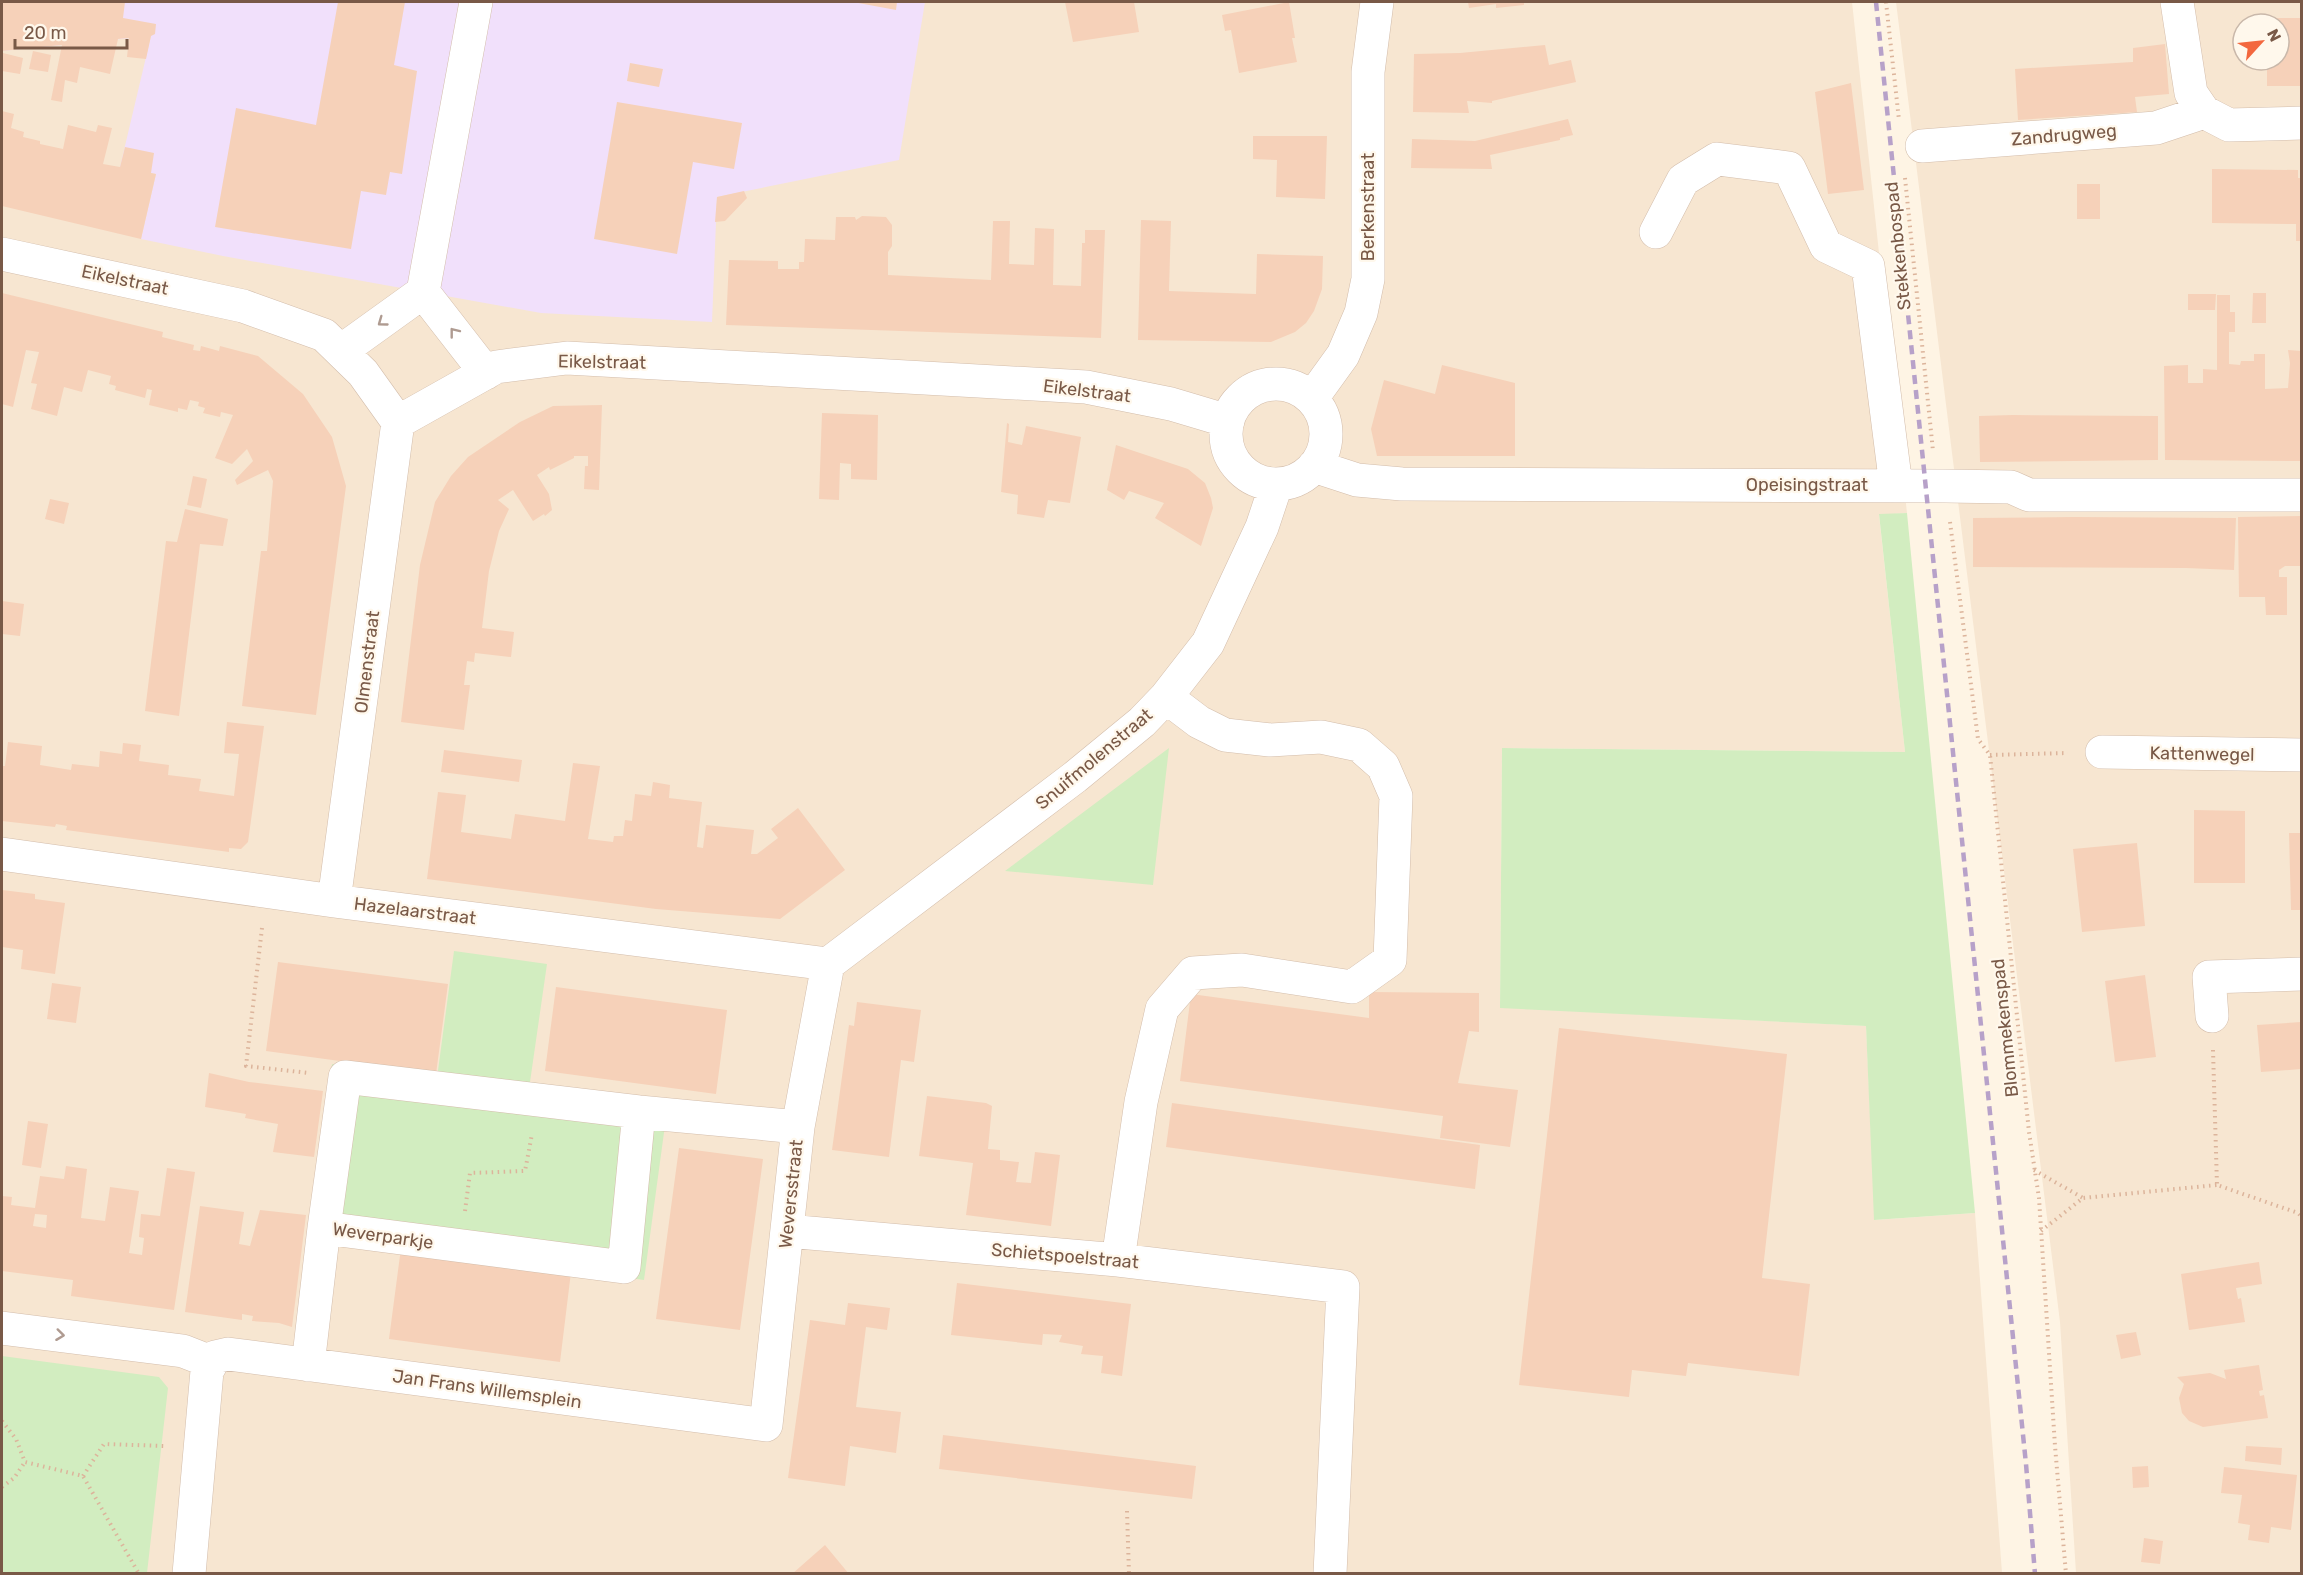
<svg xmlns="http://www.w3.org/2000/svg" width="2303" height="1575" font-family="Rubik,sans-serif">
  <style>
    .residential { fill: #f7e6d1; fill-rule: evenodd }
    .education { fill: #f1e0fb }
    .green { fill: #d2edc0 }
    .building { fill: #f6d1b9; fill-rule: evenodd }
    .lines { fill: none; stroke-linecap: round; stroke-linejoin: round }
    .minor-casing { stroke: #d3bdab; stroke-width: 34 }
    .path { stroke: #dcb49b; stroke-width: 4; stroke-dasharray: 1.5 4.5; stroke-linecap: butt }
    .minor { stroke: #fff; stroke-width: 33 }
    .rail { stroke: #b7a1c9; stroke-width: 4.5; stroke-dasharray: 9 6; stroke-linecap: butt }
    .oneway { stroke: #af9b91 }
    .labels { text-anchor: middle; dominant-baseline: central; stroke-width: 4.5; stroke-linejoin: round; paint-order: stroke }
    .street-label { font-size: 18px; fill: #795947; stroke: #fff8ec }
  </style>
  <rect width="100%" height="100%" fill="#fef4e4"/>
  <!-- residential -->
  <path class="residential" d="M 2,2 L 1852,2 L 1907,513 L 1879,515 L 1905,752 L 1502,748 L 1500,1007 L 1866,1026 L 1875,1220 L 1975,1213 L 2002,1573 L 2,1574 Z
    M 1896,2 L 2301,2 L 2301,1573 L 2076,1573 L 2060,1322 ZM 2243,24 L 2279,24 L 2279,60 L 2243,60 Z"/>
  <!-- education -->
  <path class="education" d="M 2,2 L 925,2 L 899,160 L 717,197 L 712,322 L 541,313 L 223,256 L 141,239 L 156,174 L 120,167 L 151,36 L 2,51 Z"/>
  <!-- green -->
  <path class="green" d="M 1907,513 L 1975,1213 L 1874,1220 L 1866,1026 L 1500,1008 L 1502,748 L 1905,752 L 1879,514 Z
    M 1169,748 L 1153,885 L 1005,871 Z
    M 454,951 L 547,964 L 530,1082 L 668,1103 L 644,1280 L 311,1233 L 332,1064 L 437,1078 Z
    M 2,1356 L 159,1377 L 168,1388 L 147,1573 L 2,1573 Z"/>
  <!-- building -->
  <path class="building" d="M 2,2 L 125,2 L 123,18 L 156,24 L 155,34 L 151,36 L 146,59 L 127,57 L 129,38 L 118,39 L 110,74 L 80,67 L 77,83 L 65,80 L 62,102 L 51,100 L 62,45 L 2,51 Z
    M 338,2 L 405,2 L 394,65 L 417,71 L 402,174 L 390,172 L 386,195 L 361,191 L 351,249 L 215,227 L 236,108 L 316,125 Z
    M 853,2 L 897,2 L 896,10 Z
    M 1065,2 L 1134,2 L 1139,32 L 1073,42 Z
    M 1289,2 L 1295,38 L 1292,38 L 1297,62 L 1239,73 L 1231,30 L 1225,31 L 1222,15 Z
    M 1468,2 L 1524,2 L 1524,5 L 1496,8 L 1496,4 L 1469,8 Z
    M 2267,18 L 2301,18 L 2301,86 L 2267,86 L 2267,60 L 2279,60 L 2279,24 L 2267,24 Z
    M 2165,44 L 2169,94 L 2135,97 L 2137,112 L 2018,120 L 2015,69 L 2133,62 L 2133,48 Z
    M 1545,45 L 1549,65 L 1571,60 L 1576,82 L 1492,101 L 1492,103 L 1467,101 L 1469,113 L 1413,112 L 1414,54 L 1460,53 Z
    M 33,51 L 51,55 L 48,72 L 29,69 Z
    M 3,53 L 23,58 L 20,74 L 2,71 Z
    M 630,63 L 663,69 L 659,87 L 627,81 Z
    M 1851,83 L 1864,190 L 1828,194 L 1815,92 Z
    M 617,102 L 742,123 L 734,169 L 693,162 L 677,254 L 594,239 Z
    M 2,111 L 14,114 L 11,128 L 24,132 L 23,137 L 40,141 L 40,144 L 63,149 L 68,125 L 96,132 L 98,125 L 112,128 L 103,164 L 120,167 L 125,147 L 154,153 L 151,173 L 156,174 L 141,239 L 2,206 Z
    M 1568,119 L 1573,135 L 1560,138 L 1560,140 L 1490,155 L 1492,169 L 1411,168 L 1412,139 L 1475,141 Z
    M 1253,136 L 1327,136 L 1325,199 L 1276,197 L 1277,160 L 1253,159 Z
    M 2212,169 L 2298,170 L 2298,178 L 2301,178 L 2301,241 L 2296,241 L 2296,224 L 2212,223 Z
    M 2077,184 L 2100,184 L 2100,219 L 2077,219 Z
    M 744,191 L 747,198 L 725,221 L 715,222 L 717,197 Z
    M 862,216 L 886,217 L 892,225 L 892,246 L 888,252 L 888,275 L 991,280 L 993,221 L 1010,221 L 1009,264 L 1034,265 L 1035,228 L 1054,229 L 1053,285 L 1081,286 L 1082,247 L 1082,243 L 1085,243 L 1085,230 L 1105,230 L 1101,338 L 726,325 L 729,260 L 778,261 L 778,269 L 799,269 L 799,262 L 804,262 L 805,239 L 835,240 L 836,217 L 855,217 L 856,220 Z
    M 1141,220 L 1171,221 L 1169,291 L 1256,294 L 1257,254 L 1323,256 L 1322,289 L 1314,311 L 1306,323 L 1295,332 L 1271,342 L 1138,340 Z
    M 2,293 L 163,332 L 162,337 L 194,345 L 193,350 L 200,351 L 201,346 L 219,351 L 220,346 L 258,356 L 303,394 L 332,437 L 346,486 L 316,715 L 242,706 L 261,551 L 267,551 L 273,481 L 268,470 L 237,485 L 235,480 L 253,461 L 247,449 L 232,464 L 215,458 L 233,415 L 221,412 L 220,417 L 203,413 L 205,408 L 198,406 L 199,402 L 190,400 L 187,410 L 178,408 L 178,412 L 149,405 L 152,390 L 147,389 L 145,398 L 115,390 L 116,386 L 109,384 L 111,376 L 88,370 L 82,392 L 64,387 L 57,416 L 31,409 L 37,384 L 31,383 L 39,352 L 26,350 L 13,407 L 2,404 Z
    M 2253,293 L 2266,293 L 2266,323 L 2252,323 Z
    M 2188,294 L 2216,294 L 2215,310 L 2188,310 Z
    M 2217,295 L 2230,295 L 2230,312 L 2235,312 L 2235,332 L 2229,332 L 2229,364 L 2240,365 L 2241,361 L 2254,361 L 2254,354 L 2265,354 L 2265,389 L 2288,388 L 2290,363 L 2288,350 L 2301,351 L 2301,461 L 2165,460 L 2164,366 L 2188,365 L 2188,383 L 2203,383 L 2203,369 L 2217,370 Z
    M 1442,365 L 1515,383 L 1515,456 L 1377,456 L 1371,429 L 1384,380 L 1435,394 Z
    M 602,405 L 599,490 L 584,489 L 585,466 L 588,466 L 588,456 L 574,456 L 574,458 L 550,470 L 549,467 L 537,475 L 549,494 L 552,510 L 545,516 L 544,514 L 533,521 L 513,490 L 498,500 L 509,509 L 499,531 L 489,571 L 482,628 L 514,632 L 511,657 L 475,653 L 474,662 L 467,661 L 464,685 L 470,685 L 464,730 L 401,722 L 420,565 L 435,502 L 451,476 L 468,457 L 520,422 L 553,406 Z
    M 822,413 L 878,415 L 877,480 L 851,479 L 851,464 L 840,463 L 839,500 L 819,499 Z
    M 2013,415 L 2158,416 L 2158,460 L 1980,462 L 1979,416 Z
    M 1007,423 L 1009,424 L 1008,442 L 1022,445 L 1026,426 L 1081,437 L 1070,503 L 1048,500 L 1044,518 L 1017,514 L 1018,495 L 1001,492 Z
    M 1116,445 L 1188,469 L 1205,483 L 1211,498 L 1213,508 L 1201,546 L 1155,518 L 1164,503 L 1129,491 L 1124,500 L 1107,490 Z
    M 193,476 L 207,479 L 201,508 L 187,505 Z
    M 50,499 L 69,503 L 64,524 L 45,519 Z
    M 185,509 L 228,519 L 223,546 L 200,544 L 179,716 L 145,711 L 166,541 L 177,542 Z
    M 2301,516 L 2301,566 L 2285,566 L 2279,570 L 2279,577 L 2287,577 L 2287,615 L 2266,615 L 2265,597 L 2239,597 L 2238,517 Z
    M 2074,517 L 2236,518 L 2234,570 L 2186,568 L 1973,567 L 1973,518 Z
    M 2,601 L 24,604 L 20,636 L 2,634 Z
    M 227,722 L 264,726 L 248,842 L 241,849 L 229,848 L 229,852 L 66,830 L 67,826 L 56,824 L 55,827 L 2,821 L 2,766 L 5,766 L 8,742 L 42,746 L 40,765 L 71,770 L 72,764 L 99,767 L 100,751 L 122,754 L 123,743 L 141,745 L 139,761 L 169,765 L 168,775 L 201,779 L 199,791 L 234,796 L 239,754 L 224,753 Z
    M 444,750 L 522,760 L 519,782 L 441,772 Z
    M 573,763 L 600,766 L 588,839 L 613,842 L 614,836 L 623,836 L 625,820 L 632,821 L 635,794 L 651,796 L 653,782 L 670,785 L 669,798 L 702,802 L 697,847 L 703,848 L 706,825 L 754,830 L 751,854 L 757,854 L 778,838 L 771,829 L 798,808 L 845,870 L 780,919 L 656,909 L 427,879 L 438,792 L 466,795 L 461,832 L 511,839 L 515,814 L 565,821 Z
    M 2194,810 L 2245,811 L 2245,883 L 2194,883 Z
    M 2289,833 L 2301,833 L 2301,910 L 2291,910 Z
    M 2137,843 L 2145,926 L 2082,932 L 2073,849 Z
    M 2,890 L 35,894 L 35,899 L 65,903 L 55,974 L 21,969 L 23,950 L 2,947 Z
    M 278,962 L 448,984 L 436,1074 L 266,1051 Z
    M 2145,975 L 2156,1057 L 2115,1062 L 2105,981 Z
    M 52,983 L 81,987 L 76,1023 L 47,1019 Z
    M 556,987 L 727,1010 L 716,1094 L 545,1071 Z
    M 1369,992 L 1479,993 L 1479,1032 L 1469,1031 L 1458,1083 L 1518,1090 L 1510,1147 L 1440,1138 L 1443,1116 L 1180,1081 L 1191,994 L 1369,1018 Z
    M 857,1002 L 921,1010 L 914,1062 L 901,1060 L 889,1157 L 832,1150 L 849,1025 L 854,1026 Z
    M 2301,1022 L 2301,1069 L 2261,1072 L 2257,1025 Z
    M 1559,1028 L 1787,1054 L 1762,1278 L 1810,1284 L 1799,1376 L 1688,1363 L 1686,1376 L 1632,1370 L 1629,1397 L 1519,1385 Z
    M 209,1073 L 249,1082 L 323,1091 L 314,1157 L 273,1152 L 278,1124 L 245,1118 L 246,1114 L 205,1107 Z
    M 927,1096 L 986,1103 L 992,1106 L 988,1149 L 1000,1150 L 1000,1160 L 1019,1162 L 1016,1182 L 1031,1183 L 1035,1152 L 1060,1155 L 1051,1226 L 966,1215 L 973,1163 L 919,1156 Z
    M 1172,1103 L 1480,1145 L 1475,1189 L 1166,1147 Z
    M 28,1121 L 48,1124 L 41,1168 L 22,1165 Z
    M 679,1148 L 763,1159 L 740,1330 L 656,1319 Z
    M 66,1166 L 87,1169 L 81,1218 L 105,1221 L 110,1187 L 139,1191 L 129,1253 L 142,1255 L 144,1238 L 139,1237 L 141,1214 L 160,1216 L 167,1168 L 195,1172 L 174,1310 L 71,1296 L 73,1280 L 2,1271 L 2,1196 L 12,1197 L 11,1205 L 35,1208 L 40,1176 L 64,1179 ZM 35,1214 L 47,1215 L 46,1228 L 33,1226 Z
    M 200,1206 L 244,1212 L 239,1244 L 250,1246 L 260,1210 L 306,1215 L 292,1327 L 279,1323 L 252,1321 L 253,1316 L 242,1314 L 242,1320 L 185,1312 Z
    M 401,1248 L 571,1272 L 560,1362 L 389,1339 Z
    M 2259,1262 L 2262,1284 L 2236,1288 L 2238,1299 L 2241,1298 L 2245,1322 L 2189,1330 L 2181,1274 Z
    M 957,1283 L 1131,1304 L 1122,1376 L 1101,1373 L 1103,1356 L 1081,1354 L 1083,1346 L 1059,1342 L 1062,1335 L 1043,1334 L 1042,1345 L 951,1335 Z
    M 848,1303 L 890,1308 L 887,1330 L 866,1327 L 856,1407 L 901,1412 L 896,1453 L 850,1446 L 845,1486 L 788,1478 L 810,1320 L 845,1325 Z
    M 2136,1332 L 2141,1355 L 2121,1359 L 2116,1335 Z
    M 2259,1365 L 2263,1390 L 2259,1391 L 2260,1396 L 2264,1395 L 2268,1418 L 2203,1427 L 2189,1421 L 2182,1413 L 2179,1398 L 2184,1384 L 2177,1377 L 2210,1373 L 2226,1379 L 2224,1370 Z
    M 943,1435 L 1196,1466 L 1192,1499 L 939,1469 Z
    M 2246,1446 L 2282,1448 L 2281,1465 L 2245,1461 Z
    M 2148,1466 L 2149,1487 L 2133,1488 L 2132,1467 Z
    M 2224,1467 L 2297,1475 L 2291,1530 L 2271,1527 L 2269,1543 L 2248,1540 L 2250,1525 L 2238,1523 L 2242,1495 L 2221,1493 Z
    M 2144,1538 L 2163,1541 L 2160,1564 L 2141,1562 Z
    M 825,1545 L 849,1574 L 792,1574 Z"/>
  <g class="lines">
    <defs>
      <path id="minor" d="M 2177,2 L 2191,93 L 2204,112 L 2229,125 L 2302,123
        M 1922,146 L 2156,128 L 2204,112
        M 1656,232 L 1683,180 L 1717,159 L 1789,168 L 1826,246 L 1868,266 L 1896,486
        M 2,254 L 243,306 L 324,335 L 363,373 L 398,422
        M 423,292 L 486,373
        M 341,351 L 423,292 L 476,2
        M1226 434a50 50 0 1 1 100 0a50 50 0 1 1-100 0Z
        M 1312,398 L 1343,355 L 1361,313 L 1368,279 L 1368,72 L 1377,2
        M 398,422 L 496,367 L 567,358 L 1086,387 L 1171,404 L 1228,421
        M 1314,466 L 1357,480 L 1402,484 L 1945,486 L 2011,487 L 2029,495 L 2302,495
        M 2102,752 L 2302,755
        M 2,854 L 334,901 L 828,964
        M 334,901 L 398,422
        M 828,964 L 1075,777 L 1142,722 L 1166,697 L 1208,643 L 1262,527 L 1276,485
        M 2212,1016 L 2209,977 L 2302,974
        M 639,1112 L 624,1267 L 324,1228 L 345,1077 L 639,1112 L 798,1127
        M 787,1231 L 1118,1260 L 1343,1287 L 1330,1574
        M 1118,1260 L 1141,1102 L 1162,1009 L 1193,973 L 1242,970 L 1352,987 L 1390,960 L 1396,796 L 1383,766 L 1359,745 L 1321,737 L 1270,740 L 1225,735 L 1199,722 L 1166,697
        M 2,1328 L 183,1351 L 211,1362
        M 308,1365 L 324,1228
        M 189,1574 L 207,1371 L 215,1357 L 228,1354 L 766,1425 L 798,1127 L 828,964"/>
    </defs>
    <!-- minor casing -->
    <use href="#minor" class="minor-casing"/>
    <!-- path -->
    <path class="path" d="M 1886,2 L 1899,120
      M 1905,178 L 1933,451
      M 1950,522 L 1978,739 L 1990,755 L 2029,1132 L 2039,1198 L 2055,1446 L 2066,1574
      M 1990,755 L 2068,753
      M 262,928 L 246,1066 L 309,1073
      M 2213,1050 L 2217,1185 L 2298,1213 L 2302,1217
      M 2034,1170 L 2083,1198
      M 465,1211 L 470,1173 L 525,1171 L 532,1134
      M 2041,1231 L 2083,1198 L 2217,1185
      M 2,1421 L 16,1439 L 25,1462 L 83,1476 L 139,1574
      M 83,1476 L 104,1444 L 164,1446
      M 2,1487 L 14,1478 L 25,1462
      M 1127,1511 L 1129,1574"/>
    <!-- minor -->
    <use href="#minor" class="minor"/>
    <!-- rail -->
    <path class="rail" d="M 1876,2 L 2026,1464 L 2035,1574"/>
  </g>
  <!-- one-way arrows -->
  <defs><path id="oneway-chevron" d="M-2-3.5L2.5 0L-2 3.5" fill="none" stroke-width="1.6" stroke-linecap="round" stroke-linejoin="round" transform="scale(1.5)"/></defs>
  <g class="oneway">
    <use href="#oneway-chevron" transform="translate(382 322) rotate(144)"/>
    <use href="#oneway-chevron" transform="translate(454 332) rotate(-128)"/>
    <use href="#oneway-chevron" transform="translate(60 1335) rotate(7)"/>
  </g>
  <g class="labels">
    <!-- street labels -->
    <g class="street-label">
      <text transform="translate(2064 135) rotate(-5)">Zandrugweg</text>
      <text transform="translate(1368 207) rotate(-90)">Berkenstraat</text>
      <text transform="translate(1898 246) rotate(-96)">Stekkenbospad</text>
      <text transform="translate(125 280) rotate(12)">Eikelstraat</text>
      <text transform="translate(602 362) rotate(1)">Eikelstraat</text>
      <text transform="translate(1087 391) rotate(7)">Eikelstraat</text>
      <text x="1807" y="485">Opeisingstraat</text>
      <text transform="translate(367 662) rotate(-83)">Olmenstraat</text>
      <text transform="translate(2202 754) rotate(1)">Kattenwegel</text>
      <text transform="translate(1094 759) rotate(-40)">Snuifmolenstraat</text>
      <text transform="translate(415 911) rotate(7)">Hazelaarstraat</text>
      <text transform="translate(2005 1028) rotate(-96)">Blommekenspad</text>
      <text transform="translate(791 1194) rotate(-84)">Weversstraat</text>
      <text transform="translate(383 1236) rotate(8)">Weverparkje</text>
      <text transform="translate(1065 1256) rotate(5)">Schietspoelstraat</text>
      <text transform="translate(487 1389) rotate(8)">Jan Frans Willemsplein</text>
    </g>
  </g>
  <!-- border -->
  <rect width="2303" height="1575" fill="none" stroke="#795947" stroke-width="6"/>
  <!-- north arrow -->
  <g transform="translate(2261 42) rotate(63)"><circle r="28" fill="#fff8ec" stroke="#c9b8aa" stroke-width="1.5"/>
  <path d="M0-4.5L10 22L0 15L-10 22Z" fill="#f3673d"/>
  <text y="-9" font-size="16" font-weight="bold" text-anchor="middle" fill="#795947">N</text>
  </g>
  <!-- scale -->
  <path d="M15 39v9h112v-9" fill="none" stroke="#795947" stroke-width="3"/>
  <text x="24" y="39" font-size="18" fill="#795947" stroke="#fff8ec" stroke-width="4.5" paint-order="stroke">20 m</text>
</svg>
